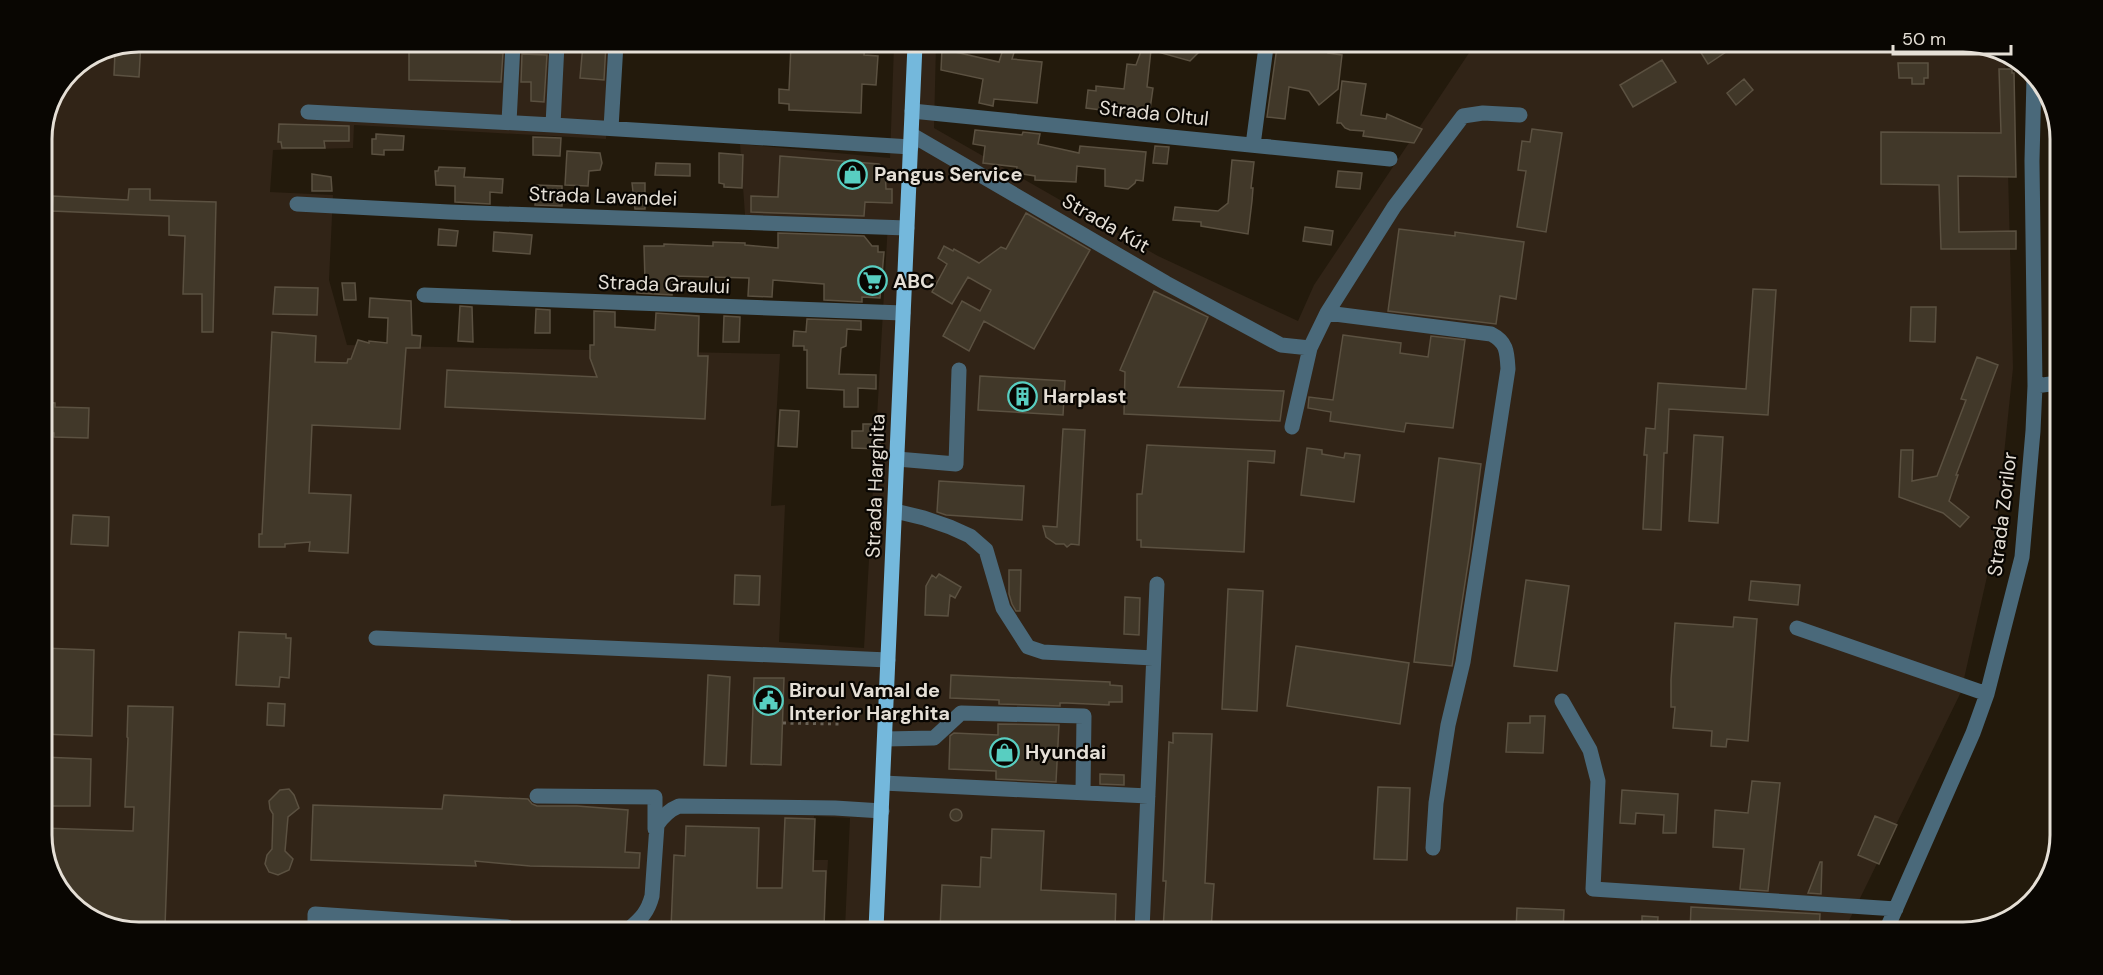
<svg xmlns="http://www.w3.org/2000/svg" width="2103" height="975" font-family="'DM Sans',sans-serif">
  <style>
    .industrial { fill: #312417 }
    .building { fill: #413829; stroke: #5b5141; stroke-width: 1.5 }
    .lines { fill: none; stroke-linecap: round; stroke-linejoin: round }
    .path { stroke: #6b6357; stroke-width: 3; stroke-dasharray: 3 4.5; stroke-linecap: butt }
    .minor { stroke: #4a697a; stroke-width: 15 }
    .major { stroke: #74b8dc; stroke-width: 15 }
    .labels { text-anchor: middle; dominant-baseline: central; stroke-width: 4.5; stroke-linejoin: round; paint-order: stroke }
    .street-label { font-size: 20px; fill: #e5dfd6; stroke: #090602 }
    .poi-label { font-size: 20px; font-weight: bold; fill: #e5dfd6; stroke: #090602; text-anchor: start }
    .rim { fill: none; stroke: #e5dfd6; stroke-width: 3 }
  </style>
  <rect width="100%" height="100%" fill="#231a0c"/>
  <!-- industrial -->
  <path class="industrial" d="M 140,42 L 610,44 L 606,139 L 354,125 L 353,148 L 273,150 L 270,192 L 333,195 L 329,280 L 347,345 L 780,354 L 771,506 L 785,505 L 779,642 L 864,648 L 888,222 L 745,215 L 740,144 L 890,158 L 894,45 L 936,45 L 934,128 L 1158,256 L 1298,321 L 1314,285 L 1473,47 L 2001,50 L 2005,52 L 2013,368 L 1995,541 L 1961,692 L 1843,933 L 845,928 L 850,818 L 814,816 L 812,860 L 828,860 L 824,928 L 102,925 L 62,895 L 42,842 L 42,133 L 71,70 Z"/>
  <!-- building -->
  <path class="building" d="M 141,42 L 139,77 L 114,75 L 115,52 Z
    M 583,44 L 606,44 L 604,80 L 580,78 Z
    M 791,45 L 865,45 L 864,55 L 878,56 L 876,85 L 862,84 L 861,113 L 789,110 L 789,104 L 779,103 L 779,89 L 789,90 Z
    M 1004,46 L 1016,46 L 1012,59 L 1042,62 L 1037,103 L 994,99 L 993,106 L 979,103 L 983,79 L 941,70 L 942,49 L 999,62 Z
    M 1143,46 L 1205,46 L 1190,61 L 1151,50 L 1147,87 L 1153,88 L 1149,116 L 1086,108 L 1088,90 L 1096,91 L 1096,86 L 1124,89 L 1127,64 L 1136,65 Z
    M 1277,47 L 1328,47 L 1328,53 L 1342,55 L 1338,89 L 1319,105 L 1309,91 L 1289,87 L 1285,119 L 1267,117 Z
    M 1698,48 L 1732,48 L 1708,64 Z
    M 409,51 L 503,53 L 501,82 L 409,80 Z
    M 522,54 L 547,55 L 544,102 L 531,101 L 531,82 L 521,82 Z
    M 1662,60 L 1676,82 L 1633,107 L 1620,85 Z
    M 1898,63 L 1928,63 L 1928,78 L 1924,78 L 1924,84 L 1912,84 L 1912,78 L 1899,78 Z
    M 1999,69 L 2012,69 L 2012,73 L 2014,73 L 2016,177 L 1958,176 L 1959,232 L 2016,231 L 2016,249 L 1941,249 L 1939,185 L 1881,184 L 1881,132 L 2001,133 Z
    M 1744,79 L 1753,90 L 1736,105 L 1727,93 Z
    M 1342,81 L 1366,84 L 1361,115 L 1386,119 L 1387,114 L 1422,129 L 1414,143 L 1363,136 L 1364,131 L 1350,130 L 1345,128 L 1341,123 L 1337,123 Z
    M 279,124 L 349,126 L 349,141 L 324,141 L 325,148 L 282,148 L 281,142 L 278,142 Z
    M 1532,129 L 1562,133 L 1546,232 L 1517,227 L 1526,171 L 1518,170 L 1522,141 L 1530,142 Z
    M 975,130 L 1022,135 L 1023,132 L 1040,134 L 1038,144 L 1079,153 L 1080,146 L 1146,152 L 1143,181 L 1136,180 L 1135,183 L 1128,189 L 1105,186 L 1105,169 L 1077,166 L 1076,182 L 1035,180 L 1035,176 L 1016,173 L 1017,167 L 983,163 L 985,146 L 973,144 Z
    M 376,134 L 404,136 L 403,150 L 384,150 L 384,155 L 372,154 L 372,139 L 376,139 Z
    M 533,137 L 561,138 L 560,156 L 533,155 Z
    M 1155,146 L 1169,147 L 1167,164 L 1153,163 Z
    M 567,151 L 600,153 L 602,163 L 600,170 L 589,171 L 588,186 L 565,185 Z
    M 719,153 L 743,155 L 742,188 L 724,187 L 724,184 L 719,183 Z
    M 780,156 L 879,164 L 885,170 L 886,189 L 892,189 L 892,203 L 865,202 L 864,216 L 751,212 L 751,196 L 778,197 Z
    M 1232,160 L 1254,162 L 1251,188 L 1253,188 L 1252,201 L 1248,234 L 1201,226 L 1201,222 L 1173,220 L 1175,207 L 1218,211 L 1228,203 Z
    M 656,163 L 690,164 L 690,176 L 655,175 Z
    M 439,167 L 465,168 L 464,177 L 503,179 L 502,193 L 490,192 L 490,204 L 455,202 L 455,186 L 436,185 L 435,171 L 438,171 Z
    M 1338,171 L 1362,173 L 1360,189 L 1336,187 Z
    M 312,174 L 331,177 L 332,191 L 312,191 Z
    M 632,183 L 645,183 L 645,209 L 635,209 Z
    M 536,185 L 562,186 L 562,206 L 535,205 Z
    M 129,189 L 150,189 L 150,200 L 216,202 L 213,332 L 202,332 L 202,294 L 183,294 L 185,236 L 169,235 L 169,216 L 52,211 L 53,196 L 128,200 Z
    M 1026,213 L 1090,250 L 1034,349 L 984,321 L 969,351 L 943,336 L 962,301 L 980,311 L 991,290 L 968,277 L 952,304 L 932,292 L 947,264 L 938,258 L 944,246 L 953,251 L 954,249 L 979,263 L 1001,247 L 1006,249 Z
    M 1305,227 L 1333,231 L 1331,245 L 1303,241 Z
    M 439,229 L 458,231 L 456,246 L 438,245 Z
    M 1399,229 L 1455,236 L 1455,232 L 1524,242 L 1516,299 L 1500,296 L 1496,324 L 1388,311 Z
    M 494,232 L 532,235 L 530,254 L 493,251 Z
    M 778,233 L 864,236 L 872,246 L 878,246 L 878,252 L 884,252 L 880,298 L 862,297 L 862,302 L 824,300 L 824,284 L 773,280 L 772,297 L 748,296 L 749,278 L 673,276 L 672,295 L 637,293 L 637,281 L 645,281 L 644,246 L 664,246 L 664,244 L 713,246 L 713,242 L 745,243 L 745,245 L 778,248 Z
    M 342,283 L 355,283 L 356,300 L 344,300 Z
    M 275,287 L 318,288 L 317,315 L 273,314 Z
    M 1753,289 L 1776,290 L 1768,415 L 1669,409 L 1667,453 L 1664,453 L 1661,530 L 1643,529 L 1647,455 L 1644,455 L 1646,428 L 1655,429 L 1658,383 L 1746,389 Z
    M 1154,291 L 1208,317 L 1178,387 L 1284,391 L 1280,421 L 1124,414 L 1125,372 L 1120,370 Z
    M 370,298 L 411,301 L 412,335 L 421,336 L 420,348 L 406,348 L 400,429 L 312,425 L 309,493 L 351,495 L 348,553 L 309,551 L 310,542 L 285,544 L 285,547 L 259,547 L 259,534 L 262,534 L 272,332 L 316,336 L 315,362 L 347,363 L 348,359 L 351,359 L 358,340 L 369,343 L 369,341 L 387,343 L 388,318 L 369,317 Z
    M 460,306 L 472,307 L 473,342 L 458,341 Z
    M 1911,307 L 1936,307 L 1935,342 L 1910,341 Z
    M 536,309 L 550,310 L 550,333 L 535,333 Z
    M 594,311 L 615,312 L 615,327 L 655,330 L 656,313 L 699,316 L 698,356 L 708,356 L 705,419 L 445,407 L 447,370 L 597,377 L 590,358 L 590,345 L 594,345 Z
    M 724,316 L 740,317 L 739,342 L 723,342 Z
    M 807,319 L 861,321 L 861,330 L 847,329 L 846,346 L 841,348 L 839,374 L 876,375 L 876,389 L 858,388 L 858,407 L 844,407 L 844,390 L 807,388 L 807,350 L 804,350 L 804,346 L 793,346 L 794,331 L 806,332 Z
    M 1343,335 L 1401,343 L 1400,353 L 1428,357 L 1431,336 L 1465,340 L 1453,428 L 1406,423 L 1404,432 L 1330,421 L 1331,412 L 1308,408 L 1309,397 L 1333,400 Z
    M 1977,357 L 1998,365 L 1956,475 L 1958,475 L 1949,501 L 1969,517 L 1960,527 L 1943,513 L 1899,497 L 1901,450 L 1913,450 L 1912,481 L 1937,476 L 1966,400 L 1961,399 Z
    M 980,376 L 1065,381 L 1063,415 L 978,410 Z
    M 42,402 L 55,403 L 55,407 L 89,408 L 88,438 L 54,437 L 54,433 L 42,432 Z
    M 780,410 L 799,411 L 797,447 L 778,446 Z
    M 863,424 L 881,424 L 880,449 L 852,448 L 852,431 L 863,431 Z
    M 1063,429 L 1085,430 L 1079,545 L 1071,544 L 1067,547 L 1064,544 L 1056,544 L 1046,537 L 1043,526 L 1057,527 Z
    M 1694,435 L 1723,437 L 1718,523 L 1689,521 Z
    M 1147,445 L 1275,451 L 1274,463 L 1248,461 L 1244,552 L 1141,547 L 1141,540 L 1137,540 L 1137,494 L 1142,494 Z
    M 1307,448 L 1322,450 L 1322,454 L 1344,458 L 1345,453 L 1360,455 L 1354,502 L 1301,495 Z
    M 1439,458 L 1481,464 L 1470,551 L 1452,666 L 1414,662 Z
    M 939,481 L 1024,486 L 1022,520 L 946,515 L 937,512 Z
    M 73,515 L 109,517 L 108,546 L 71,544 Z
    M 1009,570 L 1021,570 L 1020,611 L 1016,611 L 1012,604 L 1009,594 Z
    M 939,574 L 961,587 L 955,598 L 950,595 L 948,616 L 925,615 L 926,586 L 932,575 L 936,578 Z
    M 735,575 L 760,576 L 759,605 L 734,604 Z
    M 1526,580 L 1569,586 L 1557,671 L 1514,666 Z
    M 1751,581 L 1800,585 L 1798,605 L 1749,600 Z
    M 1228,589 L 1263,591 L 1257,711 L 1222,709 Z
    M 1125,597 L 1140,598 L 1139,635 L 1124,634 Z
    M 1734,617 L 1757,619 L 1748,741 L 1727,739 L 1726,747 L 1711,746 L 1712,731 L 1673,728 L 1675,707 L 1671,707 L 1671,680 L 1675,623 L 1733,627 Z
    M 239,632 L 286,634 L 286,638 L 291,638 L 289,678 L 280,677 L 279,687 L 236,685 Z
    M 1296,646 L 1409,663 L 1400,724 L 1287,706 Z
    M 42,648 L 94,650 L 92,736 L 42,734 Z
    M 708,675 L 730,677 L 726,766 L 704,765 Z
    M 951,675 L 1110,682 L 1110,685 L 1122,686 L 1122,702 L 1109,702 L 1109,705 L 1067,703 L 1060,703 L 1060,706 L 999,704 L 999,700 L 950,698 Z
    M 754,678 L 784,678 L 781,765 L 751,764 Z
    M 268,703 L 285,704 L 284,726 L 267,725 Z
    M 128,706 L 173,707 L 165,926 L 102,925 L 62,895 L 42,842 L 42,828 L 133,831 L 134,807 L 125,807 L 128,738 L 127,737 Z
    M 1530,716 L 1545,716 L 1543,753 L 1506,752 L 1508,723 L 1530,723 Z
    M 998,724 L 1059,725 L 1056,782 L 996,779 L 996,771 L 949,769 L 950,736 L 954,733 L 998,735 Z
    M 1173,733 L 1212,734 L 1205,883 L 1214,884 L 1211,930 L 1163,930 L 1166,881 L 1163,881 L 1169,742 L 1173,743 Z
    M 42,757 L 91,759 L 90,806 L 42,806 Z
    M 1100,774 L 1124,775 L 1124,785 L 1100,784 Z
    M 1752,781 L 1780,783 L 1768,891 L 1740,889 L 1744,849 L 1713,847 L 1715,810 L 1748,813 Z
    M 1378,787 L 1410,788 L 1407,860 L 1374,859 Z
    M 289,789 L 294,795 L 299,808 L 288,817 L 285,851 L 293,859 L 289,870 L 278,875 L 269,872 L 265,864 L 267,855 L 272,849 L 273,814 L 270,809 L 269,801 L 280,790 Z
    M 1622,790 L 1678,794 L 1676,833 L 1663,833 L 1664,815 L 1636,813 L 1635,824 L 1620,823 Z
    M 444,795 L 528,799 L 532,804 L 537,806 L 577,806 L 628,810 L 625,852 L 640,853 L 639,868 L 530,866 L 475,861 L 476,866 L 311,860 L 313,805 L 442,809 Z
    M950 815a6 6 0 1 1 12 0a6 6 0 1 1-12 0Z
    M 1875,816 L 1897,825 L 1879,864 L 1858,855 Z
    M 785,818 L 815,819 L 813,871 L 826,871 L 824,928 L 671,928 L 674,855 L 685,856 L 686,826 L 759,828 L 757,888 L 782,888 Z
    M 992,829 L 1044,831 L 1041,890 L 1116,894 L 1115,930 L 940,929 L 942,885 L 980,887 L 981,857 L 991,858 Z
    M 1820,862 L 1822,862 L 1821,894 L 1808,893 Z
    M 1691,907 L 1820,914 L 1819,932 L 1690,932 Z
    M 1517,908 L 1564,910 L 1563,931 L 1516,931 Z
    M 1642,916 L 1658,917 L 1657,932 L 1642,932 Z"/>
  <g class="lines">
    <!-- path -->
    <path class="path" d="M 783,723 L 842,724"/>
    <!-- minor -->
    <path class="minor" d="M 912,111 L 1390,159
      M 308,112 L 553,125 L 911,147
      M 509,122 L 513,44
      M 553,125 L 557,44
      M 611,128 L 616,44
      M 912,135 L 1166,283 L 1281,345 L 1310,348
      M 1253,145 L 1266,47
      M 297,204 L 449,212 L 907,228
      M 424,295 L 903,313
      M 1327,313 L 1491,334 C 1507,342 1507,352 1508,369 L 1463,662 L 1448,725 L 1436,803 L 1433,848
      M 2035,386 L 2058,383
      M 1292,427 L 1310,348 L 1327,313 L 1394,207 L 1463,116 L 1483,113 L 1520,115
      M 897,459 L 956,464 L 959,370
      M 895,511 L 924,518 L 950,527 L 970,536 L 986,550 L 1003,608 L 1028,647 L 1043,652 L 1153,658
      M 1797,628 L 1987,694
      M 376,638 L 888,660
      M 1562,701 L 1590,750 L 1598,781 L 1593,889 L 1896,909
      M 885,739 L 934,738 L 961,713 L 1084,716 L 1083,792
      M 883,783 L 1148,796
      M 537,796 L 655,797 L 655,829
      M 315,926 L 315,914 L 507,927
      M 630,928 C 642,918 648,911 652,896 L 657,825 C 663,816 669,810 679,806 L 835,808 L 882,811
      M 1142,930 L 1157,584
      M 1885,933 L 1973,733 L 1987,694 L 2022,557 L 2033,431 L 2035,386 L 2032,161 L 2034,77"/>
    <!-- major -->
    <path class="major" d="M 876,929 L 915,45"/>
  </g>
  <!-- icons -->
  <defs>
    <symbol id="shop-ring" viewBox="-11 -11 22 22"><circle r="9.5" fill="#090602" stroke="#58cec1" stroke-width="1.5"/><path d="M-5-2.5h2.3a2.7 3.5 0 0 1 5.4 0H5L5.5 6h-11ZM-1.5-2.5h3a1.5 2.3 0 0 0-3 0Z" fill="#58cec1"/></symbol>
    <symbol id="supermarket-ring" viewBox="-11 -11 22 22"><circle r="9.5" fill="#090602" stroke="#58cec1" stroke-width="1.5"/><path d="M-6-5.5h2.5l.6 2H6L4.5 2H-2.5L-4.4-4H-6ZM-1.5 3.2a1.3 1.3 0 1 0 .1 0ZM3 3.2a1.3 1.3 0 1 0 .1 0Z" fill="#58cec1"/></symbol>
    <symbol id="building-ring" viewBox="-11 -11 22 22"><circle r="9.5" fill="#090602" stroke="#58cec1" stroke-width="1.5"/><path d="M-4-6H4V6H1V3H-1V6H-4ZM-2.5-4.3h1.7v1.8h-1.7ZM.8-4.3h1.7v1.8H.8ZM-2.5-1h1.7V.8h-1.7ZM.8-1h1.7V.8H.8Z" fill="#58cec1"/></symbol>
    <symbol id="civic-ring" viewBox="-11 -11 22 22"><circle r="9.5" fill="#090602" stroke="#58cec1" stroke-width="1.5"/><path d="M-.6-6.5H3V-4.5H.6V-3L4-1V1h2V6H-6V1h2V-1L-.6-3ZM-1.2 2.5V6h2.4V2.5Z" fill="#58cec1"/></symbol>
  </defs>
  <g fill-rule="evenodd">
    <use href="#shop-ring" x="836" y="158" width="33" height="33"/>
    <use href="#supermarket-ring" x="856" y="264" width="33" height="33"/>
    <use href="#building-ring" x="1006" y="380" width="33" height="33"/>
    <use href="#civic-ring" x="752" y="684" width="33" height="33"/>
    <use href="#shop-ring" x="988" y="736" width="33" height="33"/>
  </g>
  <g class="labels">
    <!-- street labels -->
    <g class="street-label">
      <text transform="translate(1154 113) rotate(6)">Strada Oltul</text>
      <text transform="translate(603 196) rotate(2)">Strada Lavandei</text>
      <text transform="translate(1106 223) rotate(30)">Strada Kút</text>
      <text transform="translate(664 284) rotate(2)">Strada Graului</text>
      <text transform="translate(875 486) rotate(-88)">Strada Harghita</text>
      <text transform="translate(2002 514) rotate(-83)">Strada Zorilor</text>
    </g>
    <!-- poi labels -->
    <g class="poi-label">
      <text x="874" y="174">Pangus Service</text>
      <text x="893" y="281">ABC</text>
      <text x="1043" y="396">Harplast</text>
      <text x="789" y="690">Biroul Vamal de<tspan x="789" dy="23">Interior Harghita</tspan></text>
      <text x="1025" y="752">Hyundai</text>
    </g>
  </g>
  <!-- crop -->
  <path d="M0 0H2103V975H0ZM139 52H1963A87 87 0 0 1 2050 139V835A87 87 0 0 1 1963 922H139A87 87 0 0 1 52 835V139A87 87 0 0 1 139 52Z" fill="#090602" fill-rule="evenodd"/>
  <path class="rim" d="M139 52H1963A87 87 0 0 1 2050 139V835A87 87 0 0 1 1963 922H139A87 87 0 0 1 52 835V139A87 87 0 0 1 139 52Z"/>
  <!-- scale -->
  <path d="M1893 45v9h118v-9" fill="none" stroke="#e5dfd6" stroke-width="3"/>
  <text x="1902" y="45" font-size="18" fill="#e5dfd6" stroke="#090602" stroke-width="4.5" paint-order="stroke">50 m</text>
</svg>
